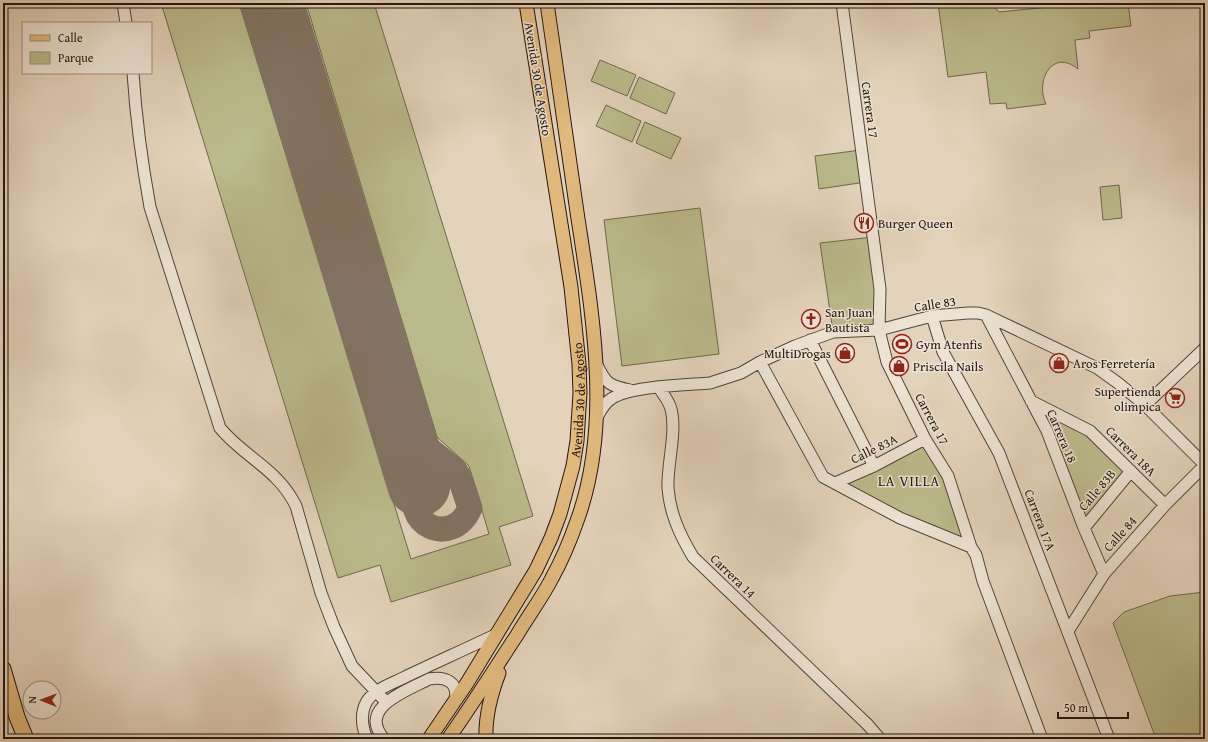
<svg xmlns="http://www.w3.org/2000/svg" width="1208" height="742" font-family="'Gentium Book Plus',serif">
  <style>
    .green { fill: #bbba8c; stroke: #6e684e }
    .lines { fill: none; stroke-linecap: round; stroke-linejoin: round }
    .taxiway { stroke: #837466; stroke-width: 25 }
    .runway { stroke: #837466; stroke-width: 63 }
    .minor-casing { stroke: #52453b; stroke-width: 13 }
    .major-casing { stroke: #221610; stroke-width: 15 }
    .highway-casing { stroke: #221610; stroke-width: 17 }
    .minor { stroke: #ede2d3; stroke-width: 11 }
    .major { stroke: #e2ba7e; stroke-width: 13 }
    .highway { stroke: #e2ba7e; stroke-width: 15 }
    .labels { text-anchor: middle; dominant-baseline: central; stroke-width: 3; stroke-linejoin: round; paint-order: stroke }
    .street-label { font-size: 13px; fill: #221610; stroke: #ede2d3 }
    .poi-label { font-size: 13px; fill: #221610; stroke: #ede2d3; text-anchor: start }
    .neighbourhood-label { font-size: 14px; letter-spacing: 1px; fill: #221610; stroke: #ede2d3 }
  </style>
  <rect width="100%" height="100%" fill="#e4d3bc"/>
  <filter id="stains"><feTurbulence type="fractalNoise" baseFrequency=".005" numOctaves="4"/><feColorMatrix values="0 0 0 0 .2 0 0 0 0 .09 0 0 0 0 .02 0 0 0 .5 -.17"/></filter>
  <radialGradient id="worn" r=".72"><stop offset=".6" stop-color="#630" stop-opacity="0"/><stop offset="1" stop-color="#630" stop-opacity=".3"/></radialGradient>
  <!-- green -->
  <path class="green" d="M 161,3 L 239,3 L 411,559 L 489,534 L 469,466 L 437,437 L 306,3 L 374,3 L 533,516 L 499,527 L 511,565 L 391,602 L 380,565 L 338,578 Z
    M 938,3 L 990,3 L 999,12 L 1089,3 L 1128,3 L 1131,26 L 1089,31 L 1090,38 L 1075,40 L 1078,69 C 1052,48 1035,81 1046,104 L 1007,109 L 1006,103 L 990,104 L 986,72 L 948,77 Z
    M 600,60 L 636,75 L 627,96 L 591,81 Z
    M 639,77 L 675,93 L 666,114 L 630,98 Z
    M 606,105 L 641,121 L 632,142 L 596,126 Z
    M 645,122 L 681,138 L 671,159 L 636,143 Z
    M 861,150 L 866,182 L 819,189 L 815,156 Z
    M 1119,185 L 1122,218 L 1103,220 L 1100,187 Z
    M 700,208 L 719,354 L 622,366 L 604,220 Z
    M 873,237 L 879,330 L 833,332 L 820,243 Z
    M 1031,401 L 1064,417 L 1131,471 L 1084,528 Z
    M 925,439 L 948,476 L 971,547 L 835,483 Z
    M 1205,592 L 1205,739 L 1156,739 L 1113,623 L 1124,612 L 1170,596 Z"/>
  <g class="lines">
    <!-- taxiway -->
    <path class="taxiway" d="M 402,428 L 454,469 L 460,478 L 470,508 C 452,549 399,524 419,485"/>
    <!-- runway -->
    <path class="runway" d="M 272,3 L 419,485"/>
    <defs>
      <path id="minor" d="M 123,3 L 126,23
        M 842,3 L 880,289 L 879,330 L 887,362 L 925,439 L 948,476 L 971,547 L 976,555 L 983,581 L 1042,739
        M 133,73 C 136,118 142,163 150,207 L 220,428 C 245,458 278,469 296,506 L 321,593 L 334,627 L 352,666 L 386,702
        M 986,315 L 1047,431 L 1084,528 L 1104,574
        M 932,316 L 943,352 L 999,453 L 1109,739
        M 810,340 L 874,466
        M 760,362 L 823,477 L 900,518 L 971,547
        M 597,365 C 606,384 610,386 630,390
        M 659,388 C 663,394 669,401 671,409 C 677,432 667,464 668,488 C 670,514 680,535 693,557 L 868,725 L 880,739
        M 1031,401 L 1090,431 L 1165,505
        M 1145,405 L 1205,348
        M 596,419 C 600,412 604,403 611,399 C 629,386 686,385 710,383 L 741,373 L 760,362 L 795,346 L 833,332 L 879,330 L 932,316 L 968,313 L 978,313 L 986,315 L 1097,368 L 1118,383 L 1145,405 L 1205,465
        M 835,483 L 874,466 L 925,439
        M 1084,528 L 1131,471
        M 1068,631 L 1104,574 L 1165,505 L 1205,465
        M 367,739 C 362,727 360,713 367,701 C 375,689 391,684 403,678 C 434,663 466,649 497,634
        M 384,739 C 357,707 407,691 429,679 C 446,676 459,682 455,701"/>
      <g id="major">
        <path id="s1" d="M 429,739 L 467,683 L 536,570 L 551,538 L 560,514 L 573,466 L 577,441 L 580,393 L 579,364 L 571,287 L 526,3"/>
        <path d="M 448,739 C 472,705 494,670 517,635 C 528,616 542,598 552,578 C 562,560 570,541 577,521 C 613,423 592,312 577,212 C 567,142 557,73 547,3"/>
        <path d="M 486,739 C 485,716 491,694 499,673"/>
      </g>
      <path id="highway" d="M 3,669 L 17,717 L 26,739"/>
    </defs>
    <!-- minor casing -->
    <use href="#minor" class="minor-casing"/>
    <!-- major casing -->
    <use href="#major" class="major-casing"/>
    <!-- highway casing -->
    <use href="#highway" class="highway-casing"/>
    <!-- minor -->
    <use href="#minor" class="minor"/>
    <!-- major -->
    <use href="#major" class="major"/>
    <!-- highway -->
    <use href="#highway" class="highway"/>
  </g>
  <!-- icons -->
  <defs>
    <symbol id="restaurant-ring" viewBox="-11 -11 22 22"><circle r="9.5" fill="#ede2d3" stroke="#8f2418" stroke-width="1.5"/><path d="M-5-6h1v4h1v-4h1v4h1v-4h1v5L-1.5 .5V6h-2V.5L-5-1ZM5-6V6H3V1.5H1.5Q1.5-4 5-6Z" fill="#8f2418"/></symbol>
    <symbol id="church-ring" viewBox="-11 -11 22 22"><circle r="9.5" fill="#ede2d3" stroke="#8f2418" stroke-width="1.5"/><path d="M-1.2-6h2.4v3.5h3.3v2.4h-3.3V6h-2.4V-.1h-3.3v-2.4h3.3Z" fill="#8f2418"/></symbol>
    <symbol id="stadium-ring" viewBox="-11 -11 22 22"><circle r="9.5" fill="#ede2d3" stroke="#8f2418" stroke-width="1.5"/><path d="M0-5a6.5 5 0 1 0 0 10a6.5 5 0 1 0 0-10ZM-3.5-1.8h7v3.6h-7Z" fill="#8f2418"/></symbol>
    <symbol id="shop-ring" viewBox="-11 -11 22 22"><circle r="9.5" fill="#ede2d3" stroke="#8f2418" stroke-width="1.5"/><path d="M-5-2.5h2.3a2.7 3.5 0 0 1 5.4 0H5L5.5 6h-11ZM-1.5-2.5h3a1.5 2.3 0 0 0-3 0Z" fill="#8f2418"/></symbol>
    <symbol id="supermarket-ring" viewBox="-11 -11 22 22"><circle r="9.5" fill="#ede2d3" stroke="#8f2418" stroke-width="1.5"/><path d="M-6-5.5h2.5l.6 2H6L4.5 2H-2.5L-4.4-4H-6ZM-1.5 3.2a1.3 1.3 0 1 0 .1 0ZM3 3.2a1.3 1.3 0 1 0 .1 0Z" fill="#8f2418"/></symbol>
  </defs>
  <g fill-rule="evenodd">
    <use href="#restaurant-ring" x="853" y="212" width="22" height="22"/>
    <use href="#church-ring" x="800" y="308" width="22" height="22"/>
    <use href="#stadium-ring" x="891" y="333" width="22" height="22"/>
    <use href="#shop-ring" x="834" y="342" width="22" height="22"/>
    <use href="#shop-ring" x="1048" y="352" width="22" height="22"/>
    <use href="#shop-ring" x="888" y="355" width="22" height="22"/>
    <use href="#supermarket-ring" x="1164" y="387" width="22" height="22"/>
  </g>
  <g class="labels">
    <!-- street labels -->
    <g class="street-label">
      <text transform="translate(538 79) rotate(81)">Avenida 30 de Agosto</text>
      <text transform="translate(870 110) rotate(82)">Carrera 17</text>
      <text transform="translate(935 304) rotate(-9)">Calle 83</text>
      <text stroke="none"><textPath href="#s1" startOffset="377">Avenida 30 de Agosto</textPath></text>
      <text transform="translate(932 419) rotate(62)">Carrera 17</text>
      <text transform="translate(1062 436) rotate(67)">Carrera 18</text>
      <text transform="translate(874 449) rotate(-26)">Calle 83A</text>
      <text transform="translate(1131 451) rotate(45)">Carrera 18A</text>
      <text transform="translate(1097 490) rotate(-50)">Calle 83B</text>
      <text transform="translate(1040 520) rotate(69)">Carrera 17A</text>
      <text transform="translate(1120 534) rotate(-48)">Calle 84</text>
      <text transform="translate(733 576) rotate(44)">Carrera 14</text>
    </g>
    <!-- poi labels -->
    <g class="poi-label">
      <text x="878" y="223">Burger Queen</text>
      <text x="825" y="312">San Juan<tspan x="825" dy="15">Bautista</tspan></text>
      <text x="916" y="344">Gym Atenfis</text>
      <text x="831" y="353" text-anchor="end">MultiDrogas</text>
      <text x="1073" y="363">Aros Ferretería</text>
      <text x="913" y="366">Priscila Nails</text>
      <text x="1161" y="391" text-anchor="end">Supertienda<tspan x="1161" dy="15">olimpica</tspan></text>
    </g>
    <!-- neighbourhood labels -->
    <g class="neighbourhood-label">
      <text x="909" y="481">LA VILLA</text>
    </g>
  </g>
  <!-- margin -->
  <rect width="1208" height="742" fill="none" stroke="#e4d3bc" stroke-width="16"/>
  <rect x="4" y="4" width="1200" height="734" fill="none" stroke="#221610" stroke-width="2"/>
  <rect x="8" y="8" width="1192" height="726" fill="none" stroke="#221610"/>
  <!-- legend -->
  <rect x="22" y="22" width="130" height="52" fill="#ede2d3" stroke="#9c9085"/>
  <rect x="30" y="35" width="20" height="6" fill="#e2ba7e" stroke="#9c9085"/>
  <text x="58" y="42" font-size="12" fill="#221610">Calle</text>
  <rect x="30" y="52" width="20" height="12" fill="#bbba8c" stroke="#9c9085"/>
  <text x="58" y="62" font-size="12" fill="#221610">Parque</text>
  <!-- north arrow -->
  <g transform="translate(42 700) rotate(271)"><circle r="19" fill="#ede2d3" stroke="#9c9085"/>
  <path d="M0-3L7 15L0 10L-7 15Z" fill="#8f2418"/>
  <text y="-6" font-size="11" font-weight="bold" text-anchor="middle" fill="#221610">N</text>
  </g>
  <!-- scale -->
  <path d="M1058 712v6h70v-6" fill="none" stroke="#221610" stroke-width="2"/>
  <text x="1064" y="712" font-size="12" fill="#221610" stroke="#ede2d3" stroke-width="3" paint-order="stroke">50 m</text>
  <rect width="100%" height="100%" filter="url(#stains)"/>
  <rect width="100%" height="100%" fill="url(#worn)"/>
</svg>
